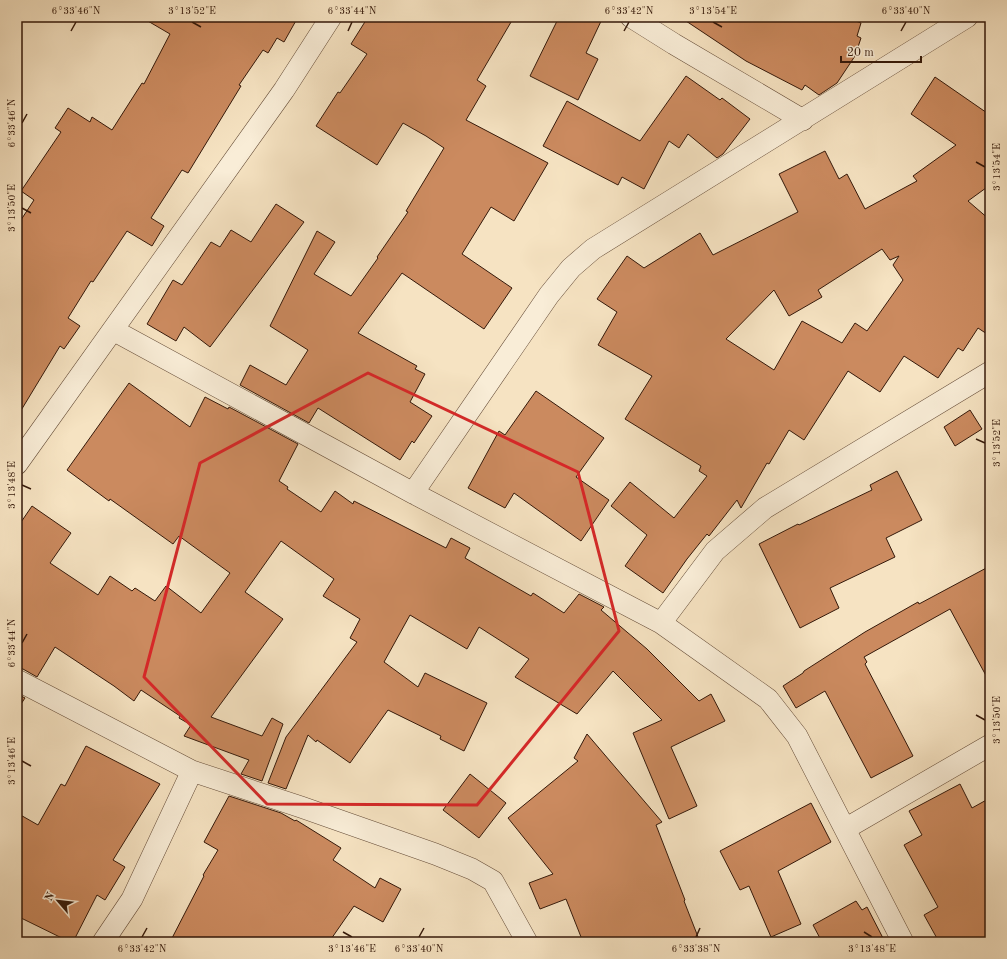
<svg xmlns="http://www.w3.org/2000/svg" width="1007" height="959" font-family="'Old Standard TT',serif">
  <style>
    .building { fill: #cb8a5f; stroke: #35190a; fill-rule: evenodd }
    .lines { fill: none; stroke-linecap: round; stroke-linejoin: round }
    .street-casing { stroke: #654c38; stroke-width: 22 }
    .street { stroke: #f9edd7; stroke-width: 21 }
    .marked { fill: none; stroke: #d62828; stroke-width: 3; stroke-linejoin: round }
    .ticks { fill: none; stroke: #35190a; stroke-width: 1.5 }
    .neatline { fill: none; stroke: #35190a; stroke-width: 1.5 }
    .ticks-label { font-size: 10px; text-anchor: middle; fill: #35190a }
  </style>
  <rect width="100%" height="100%" fill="#f6e3c2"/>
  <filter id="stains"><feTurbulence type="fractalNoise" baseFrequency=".005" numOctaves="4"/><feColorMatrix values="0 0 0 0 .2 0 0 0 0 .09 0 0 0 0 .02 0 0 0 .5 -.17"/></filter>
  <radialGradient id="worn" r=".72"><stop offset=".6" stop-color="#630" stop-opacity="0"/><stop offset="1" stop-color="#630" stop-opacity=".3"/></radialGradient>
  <!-- building -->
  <path class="building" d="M 141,17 L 298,17 L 284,42 L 277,38 L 268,53 L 263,50 L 239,85 L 241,86 L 188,173 L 182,170 L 151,218 L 164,226 L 152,246 L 127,231 L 93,282 L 91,281 L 68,318 L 80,326 L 64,349 L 60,346 L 17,417 L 17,226 L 34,200 L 21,191 L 61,132 L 55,128 L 68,108 L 90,122 L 92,117 L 112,130 L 142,83 L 144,84 L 170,34 Z
    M 368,17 L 514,17 L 477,80 L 486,86 L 466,120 L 548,163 L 514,221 L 491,207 L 462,254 L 512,288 L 484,329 L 402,273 L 358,333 L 417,366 L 415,369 L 425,374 L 410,402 L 432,416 L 414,443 L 412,441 L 400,460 L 318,408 L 309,423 L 240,385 L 250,365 L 286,385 L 308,350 L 270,326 L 317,231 L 335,242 L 314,274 L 351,296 L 378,258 L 377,257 L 408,212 L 406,211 L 444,148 L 426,136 L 403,123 L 377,165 L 316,126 L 338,92 L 340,93 L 367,54 L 351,44 Z
    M 559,17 L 603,17 L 586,53 L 598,59 L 578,100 L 530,76 Z
    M 680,17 L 845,17 L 861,23 L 857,36 L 861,38 L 855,56 L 837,83 L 819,95 L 805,85 L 802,90 L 746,61 Z
    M 686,76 L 720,100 L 722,98 L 750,119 L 723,154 L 717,158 L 688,134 L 679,148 L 669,141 L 644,189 L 622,177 L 618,185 L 543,146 L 567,101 L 640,141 Z
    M 935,77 L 990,115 L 990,185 L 968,201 L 990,220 L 990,336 L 978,328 L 963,351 L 958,348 L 938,378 L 904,356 L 880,392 L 848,371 L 804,440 L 789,430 L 769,464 L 767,463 L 741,508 L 737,500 L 709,536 L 707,534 L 687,559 L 663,593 L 625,566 L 647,535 L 611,506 L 630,482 L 674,518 L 707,476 L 699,471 L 701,466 L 625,419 L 652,376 L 598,345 L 617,312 L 597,299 L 627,256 L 644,268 L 700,233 L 713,255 L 798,212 L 779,174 L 825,151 L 839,179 L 847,174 L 865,209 L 917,181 L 913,176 L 956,145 L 911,114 ZM 882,249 L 890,260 L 899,256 L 893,265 L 903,280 L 867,331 L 855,323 L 842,343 L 802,321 L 774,370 L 726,339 L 774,290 L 789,316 L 822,297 L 818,290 Z
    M 276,204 L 304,222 L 210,347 L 184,327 L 176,341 L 147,324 L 173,280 L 182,285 L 211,242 L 220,247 L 231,230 L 251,242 Z
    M 129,383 L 190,427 L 205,397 L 228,409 L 229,407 L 298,444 L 279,481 L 288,487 L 287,489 L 321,512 L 335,491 L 353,504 L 354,501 L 446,548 L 451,538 L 470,548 L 465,558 L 531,596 L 533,593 L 564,613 L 579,594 L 604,607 L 601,610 L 647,649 L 699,701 L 711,694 L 725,721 L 671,747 L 697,806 L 669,819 L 633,733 L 662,720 L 613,671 L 577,714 L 515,677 L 529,659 L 479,627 L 467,649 L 410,615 L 384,662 L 418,687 L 425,673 L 487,703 L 464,751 L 440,739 L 441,736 L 388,710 L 350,763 L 317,740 L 316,742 L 308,735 L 286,789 L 268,783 L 286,737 L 357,642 L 350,638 L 360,619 L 323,596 L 334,579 L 281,541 L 245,592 L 283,619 L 211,717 L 262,736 L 272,718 L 283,724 L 262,781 L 241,774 L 249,760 L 184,736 L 191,725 L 179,718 L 180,716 L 141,690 L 134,701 L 114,686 L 55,647 L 37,677 L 23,669 L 17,668 L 17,528 L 32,506 L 71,533 L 50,563 L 98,595 L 110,576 L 132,591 L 135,588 L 155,601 L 166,586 L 201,613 L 230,573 L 179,536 L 173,544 L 110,499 L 109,501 L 67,470 Z
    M 536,391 L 604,438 L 576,477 L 609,500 L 581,541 L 514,493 L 505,508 L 468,488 L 499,431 L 505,435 Z
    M 970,410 L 982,429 L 955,446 L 944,427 Z
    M 897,471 L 922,520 L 886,538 L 895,557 L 830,588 L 839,608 L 800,628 L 759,544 L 798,524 L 799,525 L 872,490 L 870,485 Z
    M 990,566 L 990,683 L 950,609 L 864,657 L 867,662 L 865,664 L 913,756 L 871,778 L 825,691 L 796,708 L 783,686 L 803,673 L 804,671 L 865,632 L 918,602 L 919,604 Z
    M 17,694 L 25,698 L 17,710 Z
    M 587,734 L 662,822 L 656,825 L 685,900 L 684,901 L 700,942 L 583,942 L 566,899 L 540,909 L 529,883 L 553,874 L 508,818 L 578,761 L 574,758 Z
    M 86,746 L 160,784 L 113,860 L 125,867 L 105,900 L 97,895 L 73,942 L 70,942 L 17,916 L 17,813 L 38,825 L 61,784 L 65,786 Z
    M 470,774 L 506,803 L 479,838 L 443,810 Z
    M 960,784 L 972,808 L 990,798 L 990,942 L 939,942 L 924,915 L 938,907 L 904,845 L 922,835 L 909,811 Z
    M 229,796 L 281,813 L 295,821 L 296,820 L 341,848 L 333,860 L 375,888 L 380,878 L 401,889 L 383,922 L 354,906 L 329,942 L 170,942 L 204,876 L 203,875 L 218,850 L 204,842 Z
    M 811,803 L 831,842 L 778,871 L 801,924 L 771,937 L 749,886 L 740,890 L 720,851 Z
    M 856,901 L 862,910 L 867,907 L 885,942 L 822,942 L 813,925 Z"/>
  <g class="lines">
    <defs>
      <path id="street" d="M 631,17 L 674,44 L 803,120
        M 113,330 L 413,493 L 661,623 L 768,699 L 797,736 L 903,942
        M 17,464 L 284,90 L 331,17
        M 413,493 L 549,295 L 571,268 L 593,249 L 967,17
        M 661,623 L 715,551 L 765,508 L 990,372
        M 17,680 L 192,771 L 301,807 L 435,854 L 472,869 L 493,881 L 527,942
        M 845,829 L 990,745
        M 103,942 L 132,899 L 192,771"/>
    </defs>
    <!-- street casing -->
    <use href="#street" class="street-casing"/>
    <!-- street -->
    <use href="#street" class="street"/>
  </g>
  <!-- marked area -->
  <path class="marked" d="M 368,373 L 578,472 L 619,631 L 477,805 L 267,804 L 144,677 L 200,463 Z"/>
  <!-- ticks -->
  <path class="ticks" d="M 192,22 L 201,27M 713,22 L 722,27M 71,31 L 76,22M 348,31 L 352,22M 624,31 L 629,22M 901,31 L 906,22M 22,123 L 27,114M 976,162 L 985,167M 22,208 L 31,213M 976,439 L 985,443M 22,485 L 31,489M 22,643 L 27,634M 976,715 L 985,720M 22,761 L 31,766M 343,932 L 352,937M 864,932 L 872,937M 142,937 L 147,928M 419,937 L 424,928M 696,937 L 700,928"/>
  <!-- margin -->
  <rect width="1007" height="959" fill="none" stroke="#f6e3c2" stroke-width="44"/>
  <!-- north arrow -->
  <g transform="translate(58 901) rotate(298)" stroke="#f9edd7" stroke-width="3" paint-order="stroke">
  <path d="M0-3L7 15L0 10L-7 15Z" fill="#35190a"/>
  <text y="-6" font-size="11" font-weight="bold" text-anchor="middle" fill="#35190a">N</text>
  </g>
  <!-- scale -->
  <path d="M841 56v6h80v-6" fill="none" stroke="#35190a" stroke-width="2"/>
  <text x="847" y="56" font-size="12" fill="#35190a" stroke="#f9edd7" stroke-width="3" paint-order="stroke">20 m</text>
  <rect x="22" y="22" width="963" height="915" class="neatline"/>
  <g class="ticks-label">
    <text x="76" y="14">6°33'46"N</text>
    <text x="192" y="14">3°13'52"E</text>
    <text x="352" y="14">6°33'44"N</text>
    <text x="629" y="14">6°33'42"N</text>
    <text x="713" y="14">3°13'54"E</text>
    <text x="906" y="14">6°33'40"N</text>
    <text transform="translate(11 123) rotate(-90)" y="4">6°33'46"N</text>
    <text transform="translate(996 167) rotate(-90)" y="4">3°13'54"E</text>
    <text transform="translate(11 208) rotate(-90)" y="4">3°13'50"E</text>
    <text transform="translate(996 443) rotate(-90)" y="4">3°13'52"E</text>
    <text transform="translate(11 485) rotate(-90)" y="4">3°13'48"E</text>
    <text transform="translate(11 643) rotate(-90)" y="4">6°33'44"N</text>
    <text transform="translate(996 720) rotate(-90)" y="4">3°13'50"E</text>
    <text transform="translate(11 761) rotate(-90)" y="4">3°13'46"E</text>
    <text x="142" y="952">6°33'42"N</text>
    <text x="352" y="952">3°13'46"E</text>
    <text x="419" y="952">6°33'40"N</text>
    <text x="696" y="952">6°33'38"N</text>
    <text x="872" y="952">3°13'48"E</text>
  </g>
  <rect width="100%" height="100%" filter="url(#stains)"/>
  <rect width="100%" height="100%" fill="url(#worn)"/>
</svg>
